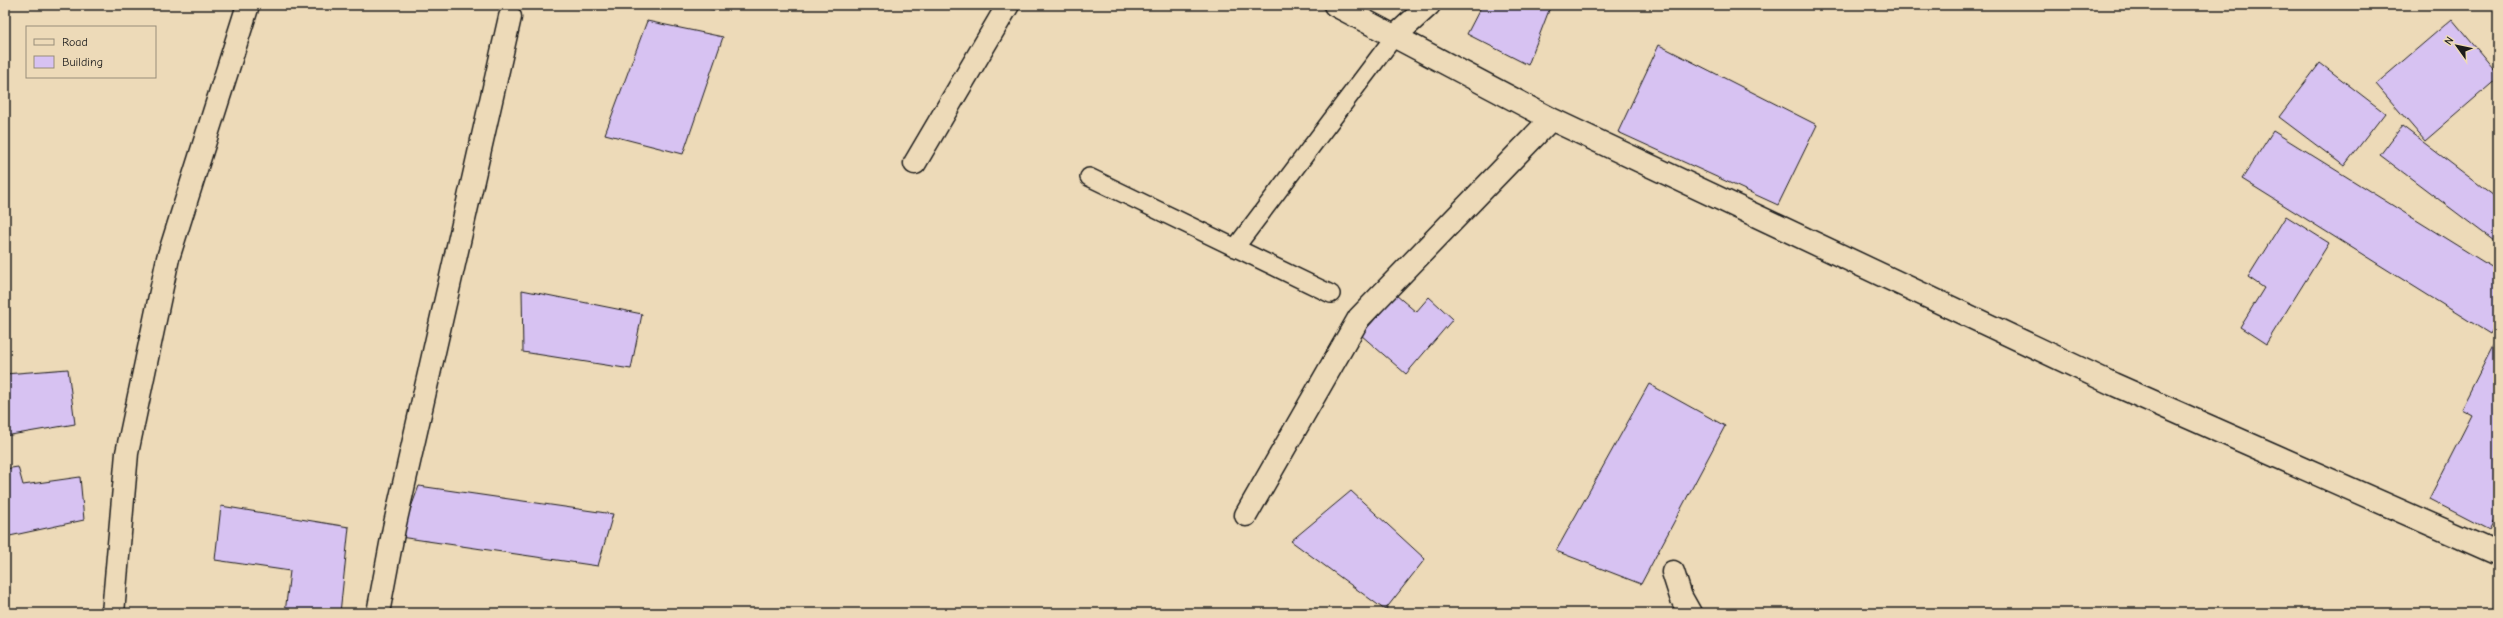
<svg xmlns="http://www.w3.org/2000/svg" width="2503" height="618" font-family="'Comic Neue',sans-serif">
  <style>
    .building { fill: #d7c2f2; stroke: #1c1c1c }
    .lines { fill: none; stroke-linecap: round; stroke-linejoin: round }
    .service-casing { stroke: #1c1c1c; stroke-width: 20 }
    .minor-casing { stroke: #1c1c1c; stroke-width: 25 }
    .service { stroke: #eddab8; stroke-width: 17 }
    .minor { stroke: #eddab8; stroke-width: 22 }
  </style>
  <rect width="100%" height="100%" fill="#eddab8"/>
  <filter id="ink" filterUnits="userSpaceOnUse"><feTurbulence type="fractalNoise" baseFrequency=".025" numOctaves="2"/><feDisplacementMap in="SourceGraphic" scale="8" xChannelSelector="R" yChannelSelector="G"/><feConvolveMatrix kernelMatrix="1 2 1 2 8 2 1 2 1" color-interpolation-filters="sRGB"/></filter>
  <g filter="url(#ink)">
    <!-- building -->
    <path class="building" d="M 691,5 L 718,5 L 716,10 Z
      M 1482,5 L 1551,5 L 1528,65 L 1467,34 Z
      M 2452,19 L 2498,74 L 2498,78 L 2425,141 L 2376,84 Z
      M 647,21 L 723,37 L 683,154 L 605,134 Z
      M 1659,45 L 1817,125 L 1778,205 L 1618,132 Z
      M 2320,63 L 2385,113 L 2344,166 L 2279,117 Z
      M 2402,126 L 2498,199 L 2498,244 L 2380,155 Z
      M 2273,131 L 2498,271 L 2498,321 L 2490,334 L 2242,179 Z
      M 2286,216 L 2329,243 L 2266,344 L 2240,327 L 2264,288 L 2248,277 Z
      M 522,290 L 642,314 L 631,369 L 523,352 Z
      M 1396,295 L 1416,312 L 1429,297 L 1453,319 L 1406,374 L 1361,335 Z
      M 2494,344 L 2498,346 L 2498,513 L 2489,530 L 2429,499 L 2472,415 L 2461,409 Z
      M 68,369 L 75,424 L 5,436 L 5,374 Z
      M 1649,384 L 1725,426 L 1641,584 L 1556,551 Z
      M 18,467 L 23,485 L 80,477 L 84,520 L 5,537 L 5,469 Z
      M 419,486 L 613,514 L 598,566 L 400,537 Z
      M 1351,491 L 1425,559 L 1385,610 L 1291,541 Z
      M 221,506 L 349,527 L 340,613 L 285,613 L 290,571 L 215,560 Z"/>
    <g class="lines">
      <defs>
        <path id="service" d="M 1089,177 L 1331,294
          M 1235,248 L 1394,37"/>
        <path id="minor" d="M 1335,5 L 1551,119 L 2113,384 L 2498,554
          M 1394,37 L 1429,5
          M 915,163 L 1008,5
          M 1246,515 L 1359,318 L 1551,119
          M 1673,572 L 1681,597 L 1690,613
          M 113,613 L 127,453 L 168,258 L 248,5
          M 378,613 L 394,528 L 510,17"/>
      </defs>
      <!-- service casing -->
      <use href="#service" class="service-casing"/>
      <!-- minor casing -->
      <use href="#minor" class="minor-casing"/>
      <!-- service -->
      <use href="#service" class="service"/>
      <!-- minor -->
      <use href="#minor" class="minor"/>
    </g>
  </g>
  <!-- margin -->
  <rect width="2503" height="618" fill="none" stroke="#eddab8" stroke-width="20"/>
  <rect x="10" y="10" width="2483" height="598" fill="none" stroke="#1c1c1c" stroke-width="1.5" filter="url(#ink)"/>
  <!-- legend -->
  <rect x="26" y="26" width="130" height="52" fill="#eddab8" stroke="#998e7a"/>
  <rect x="34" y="39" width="20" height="6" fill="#eddab8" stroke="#998e7a"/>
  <text x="62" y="46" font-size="12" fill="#1c1c1c">Road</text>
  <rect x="34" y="56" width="20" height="12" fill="#d7c2f2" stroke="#998e7a"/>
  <text x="62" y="66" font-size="12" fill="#1c1c1c">Building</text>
  <!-- north arrow -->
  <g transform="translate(2457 46) rotate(303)" stroke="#eddab8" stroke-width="3" paint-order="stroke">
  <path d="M0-3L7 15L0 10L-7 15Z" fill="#1c1c1c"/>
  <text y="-6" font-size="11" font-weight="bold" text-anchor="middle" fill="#1c1c1c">N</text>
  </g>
</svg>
